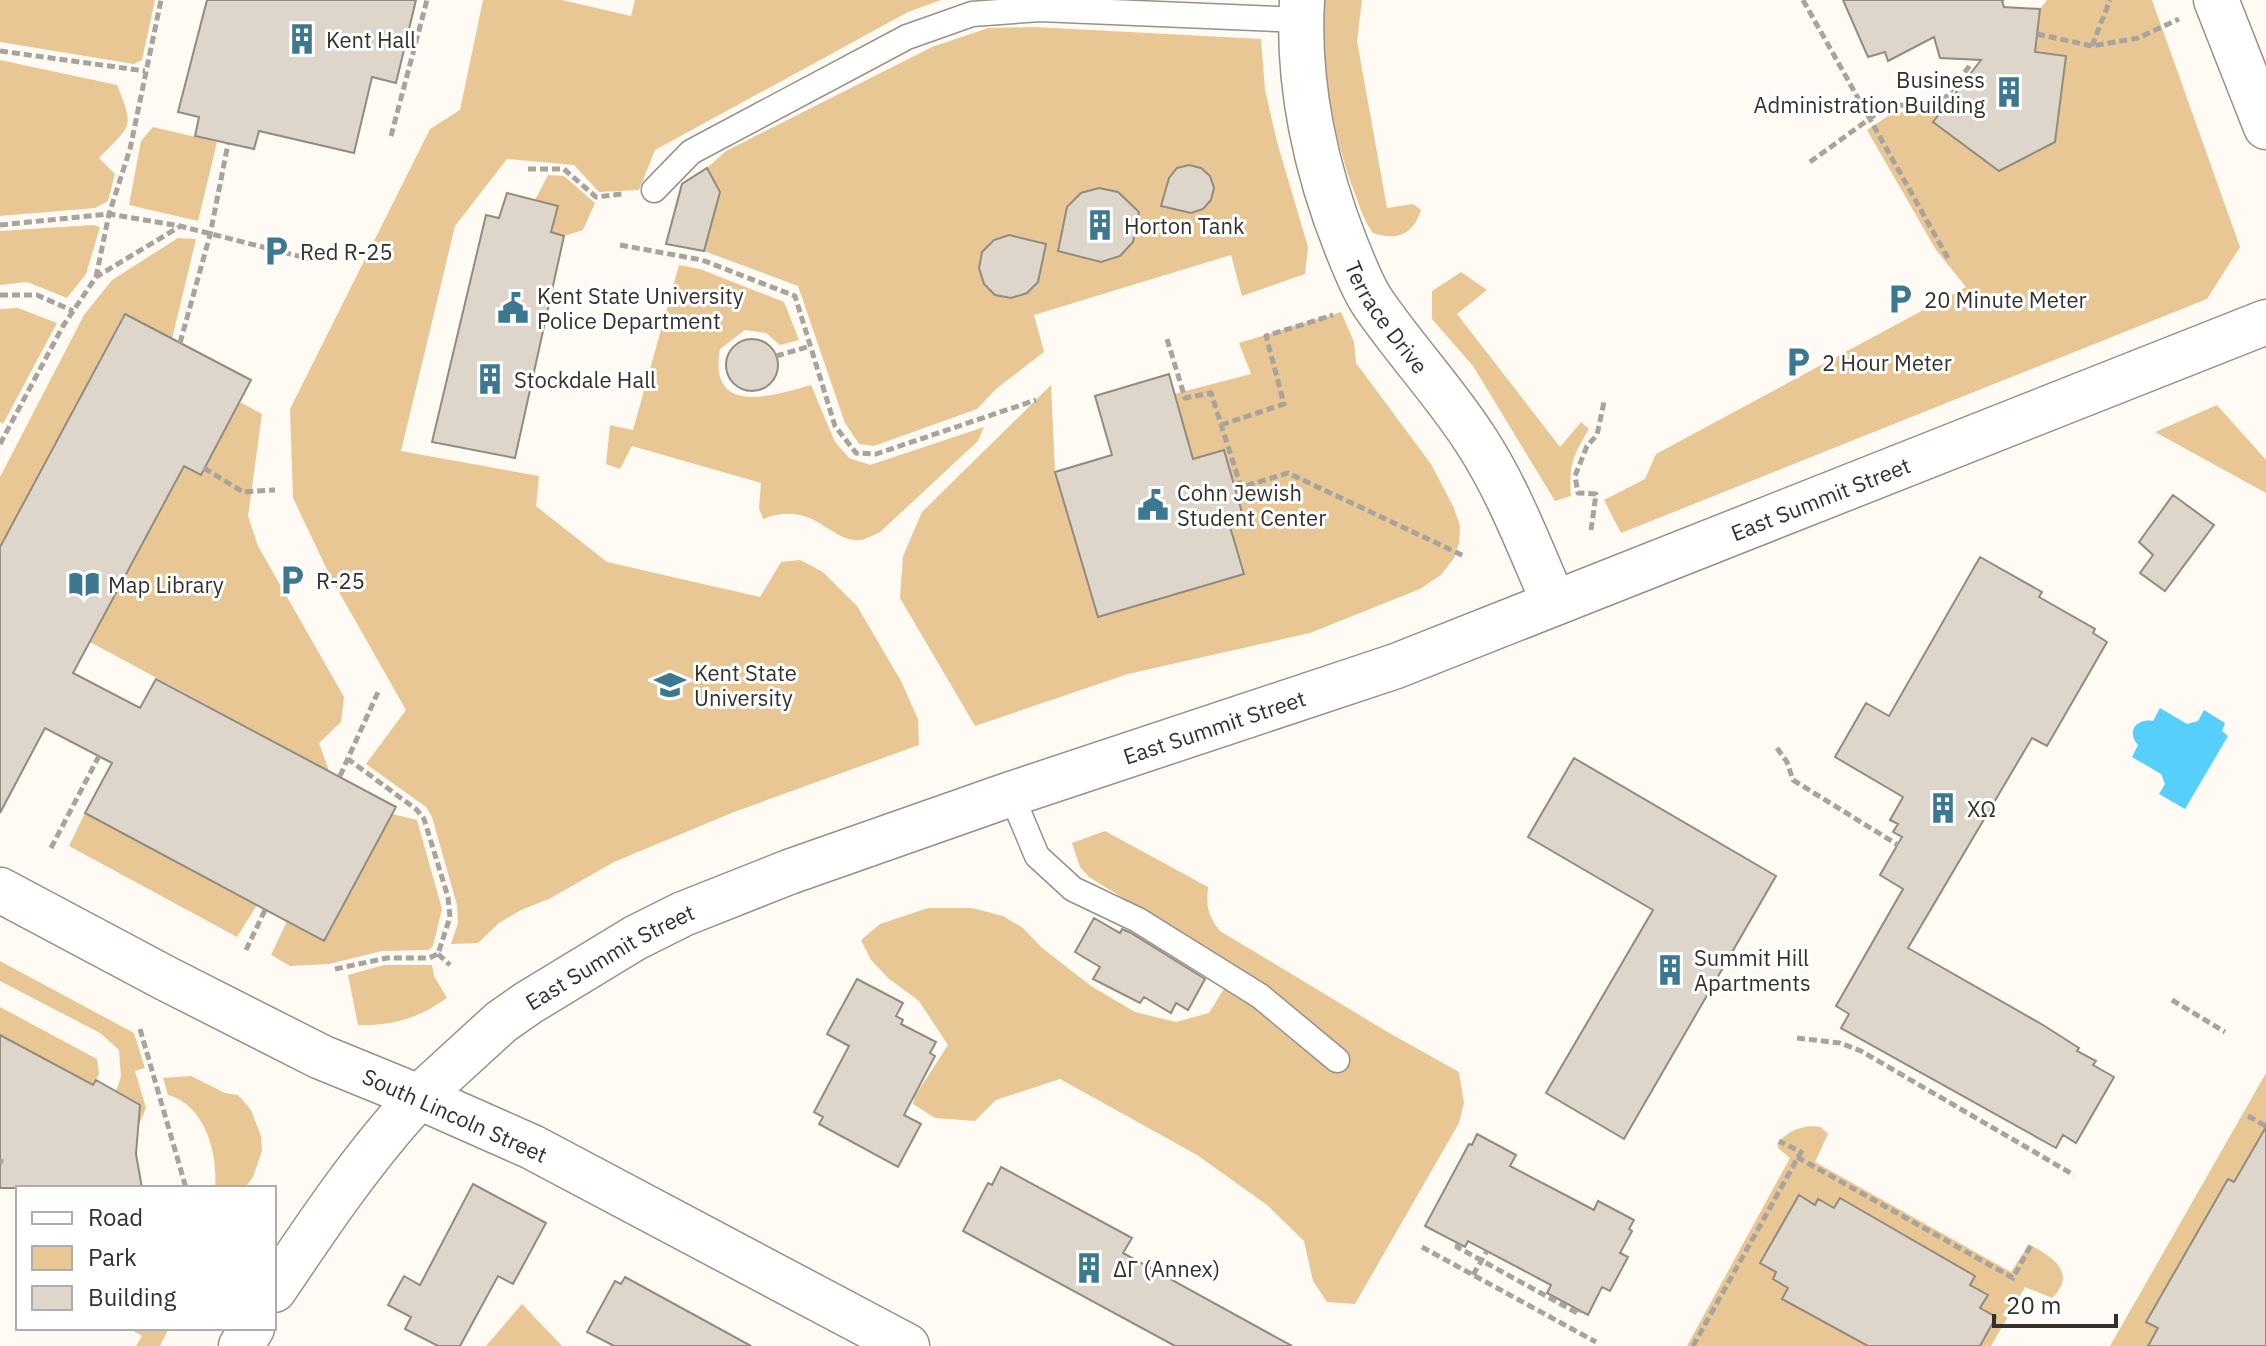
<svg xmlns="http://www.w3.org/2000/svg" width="2266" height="1346" font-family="'IBM Plex Sans',sans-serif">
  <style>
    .green { fill: #e8c794 }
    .water { fill: #57cffb }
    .building { fill: #ded6cb; stroke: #928b80; stroke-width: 2 }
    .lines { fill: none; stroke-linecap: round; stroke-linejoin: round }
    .service-casing { stroke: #989187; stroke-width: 27 }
    .minor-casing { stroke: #989187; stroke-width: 47 }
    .tertiary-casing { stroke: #989187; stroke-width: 47 }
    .secondary-casing { stroke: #989187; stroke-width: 47 }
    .path { stroke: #a8a49d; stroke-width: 5; stroke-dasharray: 8 4; stroke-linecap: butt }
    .service { stroke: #fff; stroke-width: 24 }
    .minor { stroke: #fff; stroke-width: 44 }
    .tertiary { stroke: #fff; stroke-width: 44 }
    .secondary { stroke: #fff; stroke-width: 44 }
    .labels { text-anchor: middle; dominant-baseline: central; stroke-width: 6; stroke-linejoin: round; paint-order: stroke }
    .poi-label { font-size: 22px; fill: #34312c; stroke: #fff; text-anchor: start }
    .street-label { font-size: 22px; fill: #34312c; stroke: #fff }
  </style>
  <rect width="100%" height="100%" fill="#fffaf3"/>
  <!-- green -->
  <path class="green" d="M 0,0 L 155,0 L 142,60 L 134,64 L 0,42 Z
    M 483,0 L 562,0 L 631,16 L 635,0 L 941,0 L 908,12 L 655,150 L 639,190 L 599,192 L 574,165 L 507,159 L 455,226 L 401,451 L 539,476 L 536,506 L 607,562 L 760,597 L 781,562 L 800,560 L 823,572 L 857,606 L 901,681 L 918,719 L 919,745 L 734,812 L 614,862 L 549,899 L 521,910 L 499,923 L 478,943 L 451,944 L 458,923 L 457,905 L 432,817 L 426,807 L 366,764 L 406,710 L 331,578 L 293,498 L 290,409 L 430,129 L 460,110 Z
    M 1325,0 L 1362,0 L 1357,41 L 1387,208 L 1413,204 L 1421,210 C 1413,235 1397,241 1373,233 C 1364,221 1360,207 1355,194 C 1332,132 1320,66 1325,0 Z
    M 2047,0 L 2152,0 L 2240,247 L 2207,299 L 1621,533 L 1604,500 L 1645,479 L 1656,454 L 1966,287 L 1936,250 L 1867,130 L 1894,112 L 1939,114 L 2055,142 L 2066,57 L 2035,52 L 2040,9 Z
    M 1034,27 L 1261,39 L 1265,90 L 1277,142 L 1308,247 L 1305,274 L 1242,296 L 1231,255 L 1034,315 L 1044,352 L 996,389 L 977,409 L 874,446 L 859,444 L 845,423 L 798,286 L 704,251 L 720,192 L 707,168 L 726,151 L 932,47 L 988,28 Z
    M 0,60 L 117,85 C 135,129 131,125 99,158 L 115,174 L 108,201 L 95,208 L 0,216 Z
    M 153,127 L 217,142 L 198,221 L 129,205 L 141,141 Z
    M 548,175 L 564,176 L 595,203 L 583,230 L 564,236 L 551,232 L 535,200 Z
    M 93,225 L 100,227 L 86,274 L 67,298 L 27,282 L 0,285 L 0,231 Z
    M 178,238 L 196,239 L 172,339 L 124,314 L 0,547 L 0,477 L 84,315 L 112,280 Z
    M 679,265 L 700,269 L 784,302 L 799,340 L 780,345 L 766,333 L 745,330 L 720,349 C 708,417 772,396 811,385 L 835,442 L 849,458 L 870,465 L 984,427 L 978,441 L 879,533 C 873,535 866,539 861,540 C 830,544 815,499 763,519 L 759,508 L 761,483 L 632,446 L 620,469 L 606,464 L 610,425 L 633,430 Z
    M 1461,272 L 1487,290 L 1457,314 L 1560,447 L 1581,422 L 1589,429 C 1574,453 1568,467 1571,496 L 1555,501 L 1473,366 L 1432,319 L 1432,291 Z
    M 18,308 L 57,323 L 3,424 L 0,422 L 0,309 Z
    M 1341,312 L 1354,342 L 1356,363 L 1431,464 L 1454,508 L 1460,526 L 1459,543 L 1454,558 L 1441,575 L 1420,589 L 1310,633 L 1128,674 L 975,726 L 900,598 L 903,556 L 922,512 L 1051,385 L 1055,472 L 1098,617 L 1243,574 L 1228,520 L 1243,515 L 1224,450 L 1193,459 L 1174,394 L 1251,374 L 1239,343 Z
    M 240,402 L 262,414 L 248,516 L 258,546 L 344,697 L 341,722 L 319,743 L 329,771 L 90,642 L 184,466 L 201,474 Z
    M 2217,405 L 2266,460 L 2266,493 L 2155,432 Z
    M 85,813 L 257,905 L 237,937 L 69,846 Z
    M 392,814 L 417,820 L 442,909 L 433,946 L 429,950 L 382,951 L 329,964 L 290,966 L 271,955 L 287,921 L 324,941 Z
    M 1105,831 L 1208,887 C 1206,906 1208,916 1220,931 L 1391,1034 L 1459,1072 L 1464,1103 L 1459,1123 L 1355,1304 L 1327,1302 L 1313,1281 L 1304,1241 L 1267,1205 L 1197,1155 L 1060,1079 L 996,1100 L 975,1121 L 935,1118 L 913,1104 L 915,1096 L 948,1045 L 919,1001 L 888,978 L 871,960 L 861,940 L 880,924 L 928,908 L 972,908 L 1003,916 L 1023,928 L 1041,947 L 1091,986 L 1135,1012 L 1176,1022 L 1209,1013 L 1237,968 L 1089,877 L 1080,867 L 1072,843 Z
    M 0,961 L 134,1033 L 145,1068 L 135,1071 L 146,1108 L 135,1134 L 130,1121 L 138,1104 L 116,1091 L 121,1077 L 119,1050 L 100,1033 L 0,981 Z
    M 384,965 L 432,965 L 434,976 L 447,998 C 419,1018 393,1026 358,1025 L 348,975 Z
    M 0,1007 L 97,1059 L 99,1074 L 93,1085 L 0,1034 Z
    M 2266,1073 L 2266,1346 L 2110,1346 Z
    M 191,1076 L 225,1093 L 238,1095 L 251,1110 L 261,1136 L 262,1151 L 253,1177 L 245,1188 L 215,1188 C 218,1153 205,1105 168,1095 L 163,1078 Z
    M 1811,1126 L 1821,1127 L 1828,1134 L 1815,1162 L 2011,1272 L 2029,1244 C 2050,1256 2079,1272 2052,1298 L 2025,1287 L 1991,1346 L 1687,1346 L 1790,1158 L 1779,1149 L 1777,1144 C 1787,1132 1796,1128 1811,1126 Z
    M 522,1304 L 562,1346 L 486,1346 Z
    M 128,1328 L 169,1328 L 160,1346 L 136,1346 L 142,1336 Z"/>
  <!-- water -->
  <path class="water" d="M 2160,708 L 2187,724 L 2198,721 L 2204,710 L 2225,723 L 2222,731 L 2228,736 L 2185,809 L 2159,794 L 2165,784 L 2161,774 L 2132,757 L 2138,745 C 2126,732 2136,718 2153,721 Z"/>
  <!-- building -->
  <path class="building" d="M 207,0 L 416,0 L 396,83 L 372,77 L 354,153 L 259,131 L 254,149 L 195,136 L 199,117 L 178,112 Z
    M 1843,0 L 2004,0 L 2002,1 L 2004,7 L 2040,9 L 2035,52 L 2066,56 L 2055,142 L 1999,171 L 1933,122 L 1981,60 L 1940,58 L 1934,37 L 1888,61 L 1885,52 L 1868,57 Z
    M 1189,165 L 1201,168 L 1210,176 L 1214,188 L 1211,200 L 1203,209 L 1191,213 L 1161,206 L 1169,178 L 1177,168 Z
    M 707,168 L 720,192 L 704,251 L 666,244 L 682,184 Z
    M 1099,188 L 1118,192 L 1139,212 L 1133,242 L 1120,256 L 1101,262 L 1058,251 L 1067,207 L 1081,193 Z
    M 507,193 L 558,206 L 551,232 L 564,236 L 515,458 L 432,442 L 486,215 L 499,218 Z
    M 1009,235 L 1046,244 L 1038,282 L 1027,293 L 1011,298 L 995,295 L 984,284 L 979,268 L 982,252 L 994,240 Z
    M 125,314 L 251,380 L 201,475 L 184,466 L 73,673 L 140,708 L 156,679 L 396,807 L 324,941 L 85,813 L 112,763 L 45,728 L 0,813 L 0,547 Z
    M726 365a26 26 0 1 1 52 0a26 26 0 1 1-52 0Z
    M 1169,374 L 1193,459 L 1224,450 L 1243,516 L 1228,520 L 1244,574 L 1098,617 L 1055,472 L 1112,455 L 1095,396 Z
    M 2173,495 L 2214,525 L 2165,591 L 2140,573 L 2153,555 L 2139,542 Z
    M 1980,557 L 2042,592 L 2039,597 L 2095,629 L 2093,633 L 2107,642 L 2047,746 L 2032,738 L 1908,948 L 2043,1025 L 2079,1048 L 2077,1051 L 2096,1061 L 2093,1065 L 2114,1077 L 2076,1143 L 2063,1135 L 2056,1148 L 1841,1028 L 1849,1014 L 1836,1006 L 1903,889 L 1880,875 L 1902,837 L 1893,832 L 1898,824 L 1890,820 L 1903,797 L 1835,757 L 1866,703 L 1889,716 Z
    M 1574,758 L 1776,876 L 1624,1139 L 1546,1093 L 1653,910 L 1528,837 Z
    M 1094,918 L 1120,933 L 1122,929 L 1131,933 L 1205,979 L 1188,1010 L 1176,1003 L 1171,1013 L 1144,997 L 1140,1003 L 1093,979 L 1100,967 L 1075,952 Z
    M 857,979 L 903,1003 L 896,1016 L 903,1020 L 901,1024 L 936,1042 L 930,1053 L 935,1056 L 904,1115 L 921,1124 L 898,1167 L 819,1124 L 823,1117 L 814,1112 L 849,1046 L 827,1034 Z
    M 0,1035 L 93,1085 L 96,1080 L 140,1105 L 136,1154 L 142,1188 L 0,1188 Z
    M 2266,1127 L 2266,1346 L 2148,1346 L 2158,1328 L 2146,1322 L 2228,1179 L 2234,1182 Z
    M 1477,1134 L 1516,1155 L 1510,1166 L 1594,1210 L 1598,1201 L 1634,1220 L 1629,1229 L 1632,1231 L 1620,1253 L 1628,1257 L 1610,1291 L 1602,1287 L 1588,1315 L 1547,1293 L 1551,1285 L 1468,1241 L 1465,1247 L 1425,1226 L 1469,1144 L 1472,1145 Z
    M 1001,1167 L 1132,1238 L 1123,1253 L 1292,1346 L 1175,1346 L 963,1231 L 988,1183 L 992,1185 Z
    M 473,1184 L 546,1223 L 513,1284 L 498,1276 L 460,1346 L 438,1346 L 405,1329 L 411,1317 L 388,1305 L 404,1276 L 420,1285 Z
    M 1799,1195 L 1815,1205 L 1818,1199 L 1834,1208 L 1840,1198 L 1975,1276 L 1970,1285 L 1988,1295 L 1980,1308 L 1996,1317 L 1980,1346 L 1868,1346 L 1782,1299 L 1788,1288 L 1773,1279 L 1776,1272 L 1760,1263 Z
    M 625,1277 L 751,1346 L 614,1346 L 587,1332 L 615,1281 L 621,1284 Z"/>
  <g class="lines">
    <defs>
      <path id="service" d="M 654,190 L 691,152 L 907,37 L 972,14 L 1040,9 L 1301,20
        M 1011,794 L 1037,856 L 1073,889 L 1138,920 L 1260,996 L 1337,1060"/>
      <g id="minor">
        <path id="s1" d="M 1302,0 C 1297,84 1316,171 1347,248 C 1355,267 1362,287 1373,303 C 1405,350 1444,391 1475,439 C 1508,489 1530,548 1554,603"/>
        <path d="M 2216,0 L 2266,127"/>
        <path d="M 419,1097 L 532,1147 L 907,1346"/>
      </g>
      <path id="tertiary" d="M 274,1290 C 319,1223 364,1156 419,1097
        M 241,1346 L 252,1328"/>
      <g id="secondary">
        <path id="s2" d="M 0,890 L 167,979 L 321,1057 L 419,1097 L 501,1022 L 528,1003 L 635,938 L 683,914 L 789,872 L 1011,794 L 1396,666 L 2266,322"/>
      </g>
    </defs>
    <!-- service casing -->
    <use href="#service" class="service-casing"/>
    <!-- minor casing -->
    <use href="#minor" class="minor-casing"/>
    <!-- tertiary casing -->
    <use href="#tertiary" class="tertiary-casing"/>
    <!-- secondary casing -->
    <use href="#secondary" class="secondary-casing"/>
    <!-- path -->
    <path class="path" d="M 1803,0 L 1949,260
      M 2037,34 L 2092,46 L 2138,38 L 2179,19
      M 2092,46 L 2110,0
      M 0,51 L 145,71
      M 391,136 L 427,0
      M 1810,162 L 1890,104 L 1937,109 L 1971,64
      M 528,169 L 564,169 L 596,197 L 622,194
      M 0,225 L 109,214 L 180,226 L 314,260
      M 620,245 L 702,260 L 795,296 L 835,426 L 856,453 L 876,454 L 1036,400
      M 96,277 L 109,214 L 130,149 L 161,0
      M 0,295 L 37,295 L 73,311
      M 1167,339 L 1185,398 L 1211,393 L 1241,487
      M 180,343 L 210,235 L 228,144
      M 776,356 L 811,346
      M 1221,425 L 1284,404 L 1266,336 L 1333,315
      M 0,444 L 63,326 L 96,277 L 179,227
      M 204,468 L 243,492 L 275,490
      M 1235,489 L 1288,473 L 1464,556
      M 1591,530 L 1596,494 L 1578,493 L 1575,476 L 1587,446 L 1597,435 L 1604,402
      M 1777,748 L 1787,762 L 1793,780 L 1898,845
      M 340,776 L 379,690
      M 51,848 L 99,756
      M 246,950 L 265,910
      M 438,954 L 450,965
      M 335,969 L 387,958 L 429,958 L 438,954 L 450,917 L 448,897 L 424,819 L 417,810 L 348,759
      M 2172,1000 L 2225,1032
      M 140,1029 L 186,1188
      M 1797,1038 L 1840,1043 L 1861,1051 L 2074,1175
      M 2248,1116 L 2266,1126
      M 1797,1157 L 2013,1278 L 2031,1245
      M 0,1161 L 3,1162
      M 1458,1244 L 1457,1247 L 1579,1314 L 1580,1311
      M 1422,1247 L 1596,1342
      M 1473,1275 L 1487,1251
      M 1693,1346 L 1801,1152 L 1779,1141"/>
    <!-- service -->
    <use href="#service" class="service"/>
    <!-- minor -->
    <use href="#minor" class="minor"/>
    <!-- tertiary -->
    <use href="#tertiary" class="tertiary"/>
    <!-- secondary -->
    <use href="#secondary" class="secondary"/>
  </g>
  <!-- icons -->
  <defs>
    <symbol id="building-bare" viewBox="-9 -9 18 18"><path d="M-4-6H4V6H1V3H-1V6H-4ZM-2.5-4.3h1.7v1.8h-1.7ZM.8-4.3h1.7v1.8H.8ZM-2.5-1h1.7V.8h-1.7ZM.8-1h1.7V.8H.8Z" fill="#3c788f" stroke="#fff" stroke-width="2.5" paint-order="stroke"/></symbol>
    <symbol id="parking-bare" viewBox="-9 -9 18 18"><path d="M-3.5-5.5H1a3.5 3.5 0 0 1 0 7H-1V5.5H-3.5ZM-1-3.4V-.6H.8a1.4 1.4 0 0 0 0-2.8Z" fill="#3c788f" stroke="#fff" stroke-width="2.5" paint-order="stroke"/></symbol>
    <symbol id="civic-bare" viewBox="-9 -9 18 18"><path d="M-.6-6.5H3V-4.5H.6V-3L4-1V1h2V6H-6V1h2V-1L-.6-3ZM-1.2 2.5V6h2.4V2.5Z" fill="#3c788f" stroke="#fff" stroke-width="2.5" paint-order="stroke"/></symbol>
    <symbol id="library-bare" viewBox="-9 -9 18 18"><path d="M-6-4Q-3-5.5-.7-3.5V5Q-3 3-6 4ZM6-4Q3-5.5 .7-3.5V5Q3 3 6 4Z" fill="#3c788f" stroke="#fff" stroke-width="2.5" paint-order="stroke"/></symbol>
    <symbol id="university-bare" viewBox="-9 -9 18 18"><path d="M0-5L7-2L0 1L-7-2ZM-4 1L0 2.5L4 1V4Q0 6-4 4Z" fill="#3c788f" stroke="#fff" stroke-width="2.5" paint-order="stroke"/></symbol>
  </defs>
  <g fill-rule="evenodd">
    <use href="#building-bare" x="280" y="17" width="44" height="44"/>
    <use href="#building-bare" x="1987" y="70" width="44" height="44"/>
    <use href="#building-bare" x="1078" y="203" width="44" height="44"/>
    <use href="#parking-bare" x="254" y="229" width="44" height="44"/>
    <use href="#parking-bare" x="1878" y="277" width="44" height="44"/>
    <use href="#civic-bare" x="491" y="286" width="44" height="44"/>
    <use href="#parking-bare" x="1776" y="340" width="44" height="44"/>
    <use href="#building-bare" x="468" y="357" width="44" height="44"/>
    <use href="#civic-bare" x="1131" y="483" width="44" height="44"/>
    <use href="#parking-bare" x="270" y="558" width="44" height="44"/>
    <use href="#library-bare" x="62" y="562" width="44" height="44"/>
    <use href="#university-bare" x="648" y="663" width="44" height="44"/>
    <use href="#building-bare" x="1921" y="786" width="44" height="44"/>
    <use href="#building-bare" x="1648" y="948" width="44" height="44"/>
    <use href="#building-bare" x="1067" y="1246" width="44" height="44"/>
  </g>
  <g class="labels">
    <!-- poi labels -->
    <g class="poi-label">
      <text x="326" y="39">Kent Hall</text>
      <text x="1985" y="79" text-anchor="end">Business<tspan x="1985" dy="25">Administration Building</tspan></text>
      <text x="1124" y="225">Horton Tank</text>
      <text x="300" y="251">Red R-25</text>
      <text x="537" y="295">Kent State University<tspan x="537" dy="25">Police Department</tspan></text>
      <text x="1924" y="299">20 Minute Meter</text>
      <text x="1822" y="362">2 Hour Meter</text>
      <text x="514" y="379">Stockdale Hall</text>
      <text x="1177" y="492">Cohn Jewish<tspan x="1177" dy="25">Student Center</tspan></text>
      <text x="316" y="580">R-25</text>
      <text x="108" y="584">Map Library</text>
      <text x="694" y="672">Kent State<tspan x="694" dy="25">University</tspan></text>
      <text x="1967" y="808">ΧΩ</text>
      <text x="1694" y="957">Summit Hill<tspan x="1694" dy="25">Apartments</tspan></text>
      <text x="1113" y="1268">ΔΓ (Annex)</text>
    </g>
    <!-- street labels -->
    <g class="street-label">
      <text stroke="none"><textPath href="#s1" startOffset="334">Terrace Drive</textPath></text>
      <text stroke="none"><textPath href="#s2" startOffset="2002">East Summit Street</textPath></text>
      <text stroke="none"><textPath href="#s2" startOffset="1354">East Summit Street</textPath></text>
      <text stroke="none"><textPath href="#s2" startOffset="706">East Summit Street</textPath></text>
      <text transform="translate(455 1115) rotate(24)">South Lincoln Street</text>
    </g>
  </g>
  <!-- legend -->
  <rect x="16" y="1186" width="260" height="144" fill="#ffffff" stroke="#aeadab" stroke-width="2"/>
  <rect x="32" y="1212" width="40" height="12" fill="#ffffff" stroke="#aeadab" stroke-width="2"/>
  <text x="88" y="1226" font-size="24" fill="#34312c">Road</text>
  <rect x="32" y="1246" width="40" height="24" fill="#e8c794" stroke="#aeadab" stroke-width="2"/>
  <text x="88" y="1266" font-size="24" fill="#34312c">Park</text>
  <rect x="32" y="1286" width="40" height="24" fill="#ded6cb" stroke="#aeadab" stroke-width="2"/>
  <text x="88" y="1306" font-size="24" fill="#34312c">Building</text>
  <!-- scale -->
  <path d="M1994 1314v12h122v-12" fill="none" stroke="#34312c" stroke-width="4"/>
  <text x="2006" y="1314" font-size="24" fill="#34312c" stroke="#ffffff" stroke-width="6" paint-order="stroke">20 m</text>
</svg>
